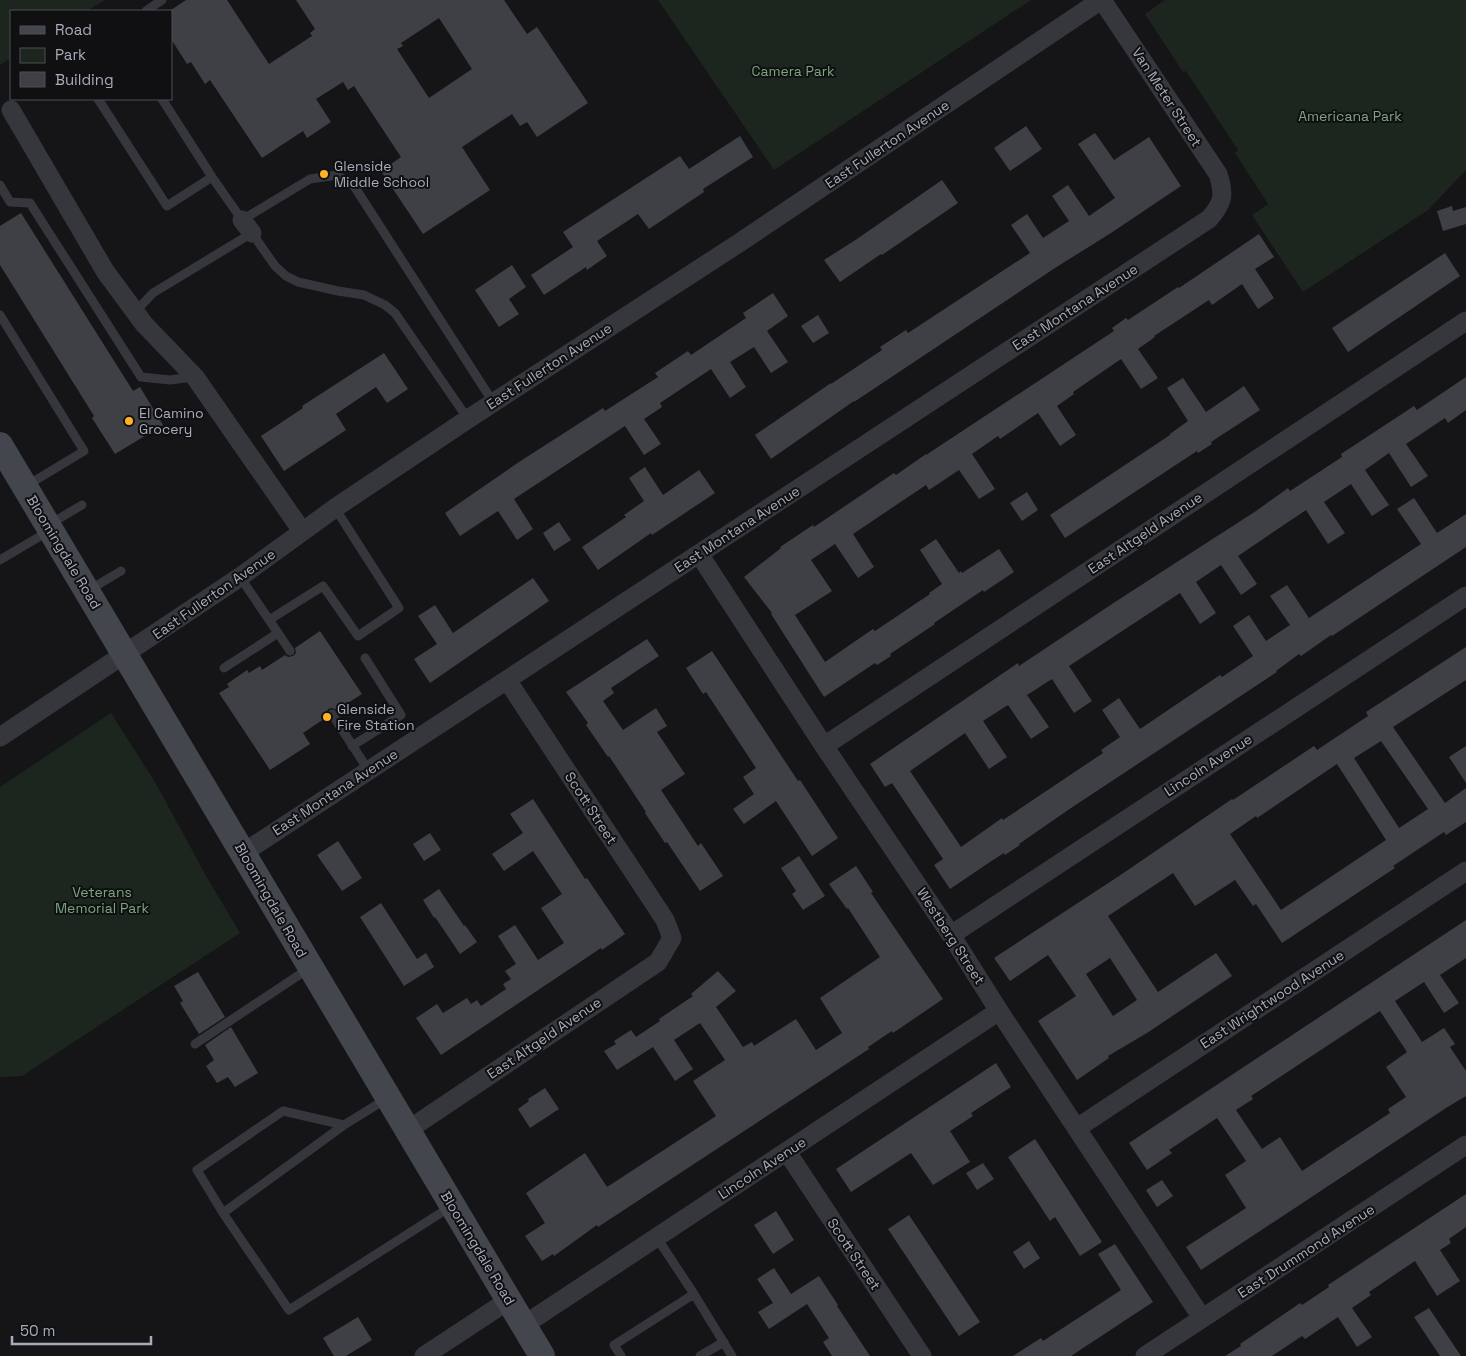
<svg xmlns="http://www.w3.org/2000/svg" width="1466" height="1356" font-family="'Space Grotesk',sans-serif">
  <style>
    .green { fill: #1d261e }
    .building { fill: #3f4045; fill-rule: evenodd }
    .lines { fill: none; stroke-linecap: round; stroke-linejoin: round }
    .lane { stroke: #36373d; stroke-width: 9 }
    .street { stroke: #36373d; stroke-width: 19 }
    .secondary { stroke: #44464d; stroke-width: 26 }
    .poi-dot { fill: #ffb226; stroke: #101012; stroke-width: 2 }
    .labels { text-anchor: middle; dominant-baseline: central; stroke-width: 4; stroke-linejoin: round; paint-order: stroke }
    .park-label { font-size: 14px; fill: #7ba67d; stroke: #101012 }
    .street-label { font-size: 14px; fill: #a6acb9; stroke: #101012 }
    .poi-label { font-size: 14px; fill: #a6acb9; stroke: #101012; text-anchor: start }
  </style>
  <rect width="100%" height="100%" fill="#151517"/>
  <!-- green -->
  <path class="green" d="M 0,0 L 105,0 L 87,11 L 11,11 L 11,58 L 0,65 Z
    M 658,0 L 1031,0 L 774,170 Z
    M 1165,0 L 1466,0 L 1466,170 L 1428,210 L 1303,292 L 1252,215 L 1268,204 L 1235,153 L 1238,150 L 1186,71 L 1183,72 L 1145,14 Z
    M 111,713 L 155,782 L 205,874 L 240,933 L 22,1076 L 0,1077 L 0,787 Z"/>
  <!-- building -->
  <path class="building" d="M 186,0 L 227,0 L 269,64 L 312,36 L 310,33 L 315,29 L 296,0 L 504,0 L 527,34 L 537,27 L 588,103 L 537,137 L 527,122 L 520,126 L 512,114 L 462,147 L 490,190 L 423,234 L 381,171 L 401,157 L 354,86 L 348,90 L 343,82 L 316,99 L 331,122 L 307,138 L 303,131 L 262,158 L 210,80 L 205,84 L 191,62 L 187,64 L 171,39 L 171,10 ZM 439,18 L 472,69 L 429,98 L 397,49 L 403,46 L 401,43 Z
    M 1026,126 L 1042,149 L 1010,171 L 994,148 Z
    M 1095,133 L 1114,160 L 1149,137 L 1181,186 L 1111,233 L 1055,268 L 854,402 L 854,401 L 771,459 L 755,435 L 831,383 L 831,384 L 882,350 L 880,347 L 906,330 L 908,333 L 1030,253 L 1011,225 L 1027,214 L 1043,238 L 1069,221 L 1052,196 L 1068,185 L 1089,216 L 1115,198 L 1078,144 Z
    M 740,136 L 753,157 L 703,189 L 704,192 L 649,229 L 638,214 L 597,241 L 607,256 L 587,270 L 586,267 L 544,295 L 531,275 L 573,247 L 563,232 L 680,156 L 689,169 Z
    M 942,180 L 958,203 L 882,255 L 881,254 L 840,282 L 824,260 L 857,239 Z
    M 1452,206 L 1453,211 L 1466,207 L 1466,224 L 1443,231 L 1437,211 Z
    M 21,213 L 133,391 L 140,387 L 163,425 L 115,454 L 92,418 L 94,416 L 0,265 L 0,226 Z
    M 1259,234 L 1274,257 L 1255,269 L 1274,298 L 1258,309 L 1242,284 L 1212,305 L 1209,300 L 1154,336 L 1155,337 L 1138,349 L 1158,378 L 1141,389 L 1121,359 L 1073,392 L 1074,394 L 1057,406 L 1076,435 L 1060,446 L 1038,413 L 1000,439 L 998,436 L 972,454 L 995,489 L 979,499 L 959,470 L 929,490 L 926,485 L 853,534 L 874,567 L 858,578 L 835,544 L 811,560 L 832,591 L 795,615 L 825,662 L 873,629 L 875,631 L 930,594 L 929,593 L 942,584 L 920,550 L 936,539 L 959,573 L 961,571 L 962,573 L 999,549 L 1014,572 L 984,592 L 983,590 L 934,623 L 935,624 L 890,654 L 891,656 L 877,665 L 875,663 L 824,697 L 771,614 L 772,613 L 744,577 L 781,548 L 780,547 L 813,525 L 814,527 L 894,473 L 896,475 L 926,454 L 926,455 L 1114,331 L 1112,328 L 1126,318 L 1128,320 L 1178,287 L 1179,288 Z
    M 1445,253 L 1460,276 L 1348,352 L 1332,328 Z
    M 512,265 L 526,287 L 509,299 L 519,314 L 499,327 L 475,290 Z
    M 773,293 L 788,316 L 767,331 L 788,362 L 771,373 L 754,347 L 730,362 L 746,387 L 730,398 L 711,369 L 660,403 L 662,407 L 644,419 L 661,444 L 644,455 L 625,426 L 514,499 L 533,529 L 517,540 L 498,511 L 460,536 L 445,513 L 519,462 L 603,408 L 605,411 L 658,377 L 655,373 L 688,351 L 691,355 L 746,318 L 743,313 Z
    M 818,315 L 829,333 L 813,343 L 801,326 Z
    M 384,353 L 408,389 L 387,403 L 376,387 L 336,414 L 346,430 L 284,471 L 261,436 L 303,408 L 302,406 Z
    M 1466,377 L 1466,410 L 1448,423 L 1445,418 L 1406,444 L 1428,476 L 1411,487 L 1389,453 L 1365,470 L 1389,505 L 1372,516 L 1351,484 L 1324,502 L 1345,533 L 1328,544 L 1306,510 L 1238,556 L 1257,584 L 1241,595 L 1221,565 L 1196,582 L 1216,613 L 1200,624 L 1180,593 L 1069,666 L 1092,701 L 1074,713 L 1052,679 L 1027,695 L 1049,727 L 1031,739 L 1008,705 L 983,721 L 1007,757 L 989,769 L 965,733 L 910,771 L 961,847 L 1002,818 L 1003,820 L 1103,753 L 1101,750 L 1120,737 L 1102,710 L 1119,698 L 1140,729 L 1220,675 L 1222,677 L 1253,656 L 1233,626 L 1249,615 L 1266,641 L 1290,625 L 1270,596 L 1287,585 L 1309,618 L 1421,544 L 1397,509 L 1414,498 L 1437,533 L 1466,514 L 1466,547 L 1332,636 L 1331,635 L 1301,656 L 1299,654 L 1276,671 L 1277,672 L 1068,810 L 1019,844 L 1020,845 L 1005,855 L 1004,853 L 993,860 L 950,889 L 934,865 L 943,859 L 892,783 L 885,787 L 870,764 L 1018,663 L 1019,666 L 1115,602 L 1256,511 L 1288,488 L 1290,491 L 1342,457 L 1341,454 L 1414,406 L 1417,410 Z
    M 1183,378 L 1206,412 L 1244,386 L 1260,410 L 1211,442 L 1212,444 L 1198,453 L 1197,451 L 1065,538 L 1050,515 L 1170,435 L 1170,434 L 1188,421 L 1167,388 Z
    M 645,467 L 663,495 L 699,470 L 715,493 L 652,535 L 651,533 L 598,570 L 582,547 L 626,517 L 624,515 L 644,501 L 629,478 Z
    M 1027,492 L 1038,510 L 1022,521 L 1010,503 Z
    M 559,522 L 571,540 L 554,551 L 543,533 Z
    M 533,578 L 549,601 L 430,683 L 414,659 L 437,644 L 418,616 L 435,605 L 453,633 Z
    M 320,631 L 362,694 L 337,710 L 332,708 L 328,709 L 326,714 L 327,717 L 303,733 L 310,744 L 270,770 L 219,693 L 229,687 L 227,684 L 247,670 L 249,673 L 260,666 L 262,670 L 285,655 L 288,657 L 293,656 L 296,653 L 295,648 Z
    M 647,639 L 659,656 L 611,688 L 614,693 L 603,701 L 623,730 L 656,708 L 667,726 L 657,732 L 685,774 L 661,790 L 698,846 L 701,843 L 723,876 L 700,891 L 667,842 L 665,843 L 645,813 L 646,812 L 609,756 L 608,757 L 586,725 L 588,723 L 566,692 Z
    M 1466,647 L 1466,680 L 1393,727 L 1445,803 L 1466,788 L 1466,822 L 1446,835 L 1444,832 L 1393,866 L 1395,868 L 1282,943 L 1256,904 L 1253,906 L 1235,880 L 1195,906 L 1173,873 L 1108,916 L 1158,992 L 1216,953 L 1232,976 L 1147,1033 L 1108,1056 L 1109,1058 L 1077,1080 L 1038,1021 L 1076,996 L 1048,955 L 1010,981 L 994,958 L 1119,876 L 1232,799 L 1233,800 L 1314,746 L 1317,750 L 1368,716 L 1366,712 ZM 1381,741 L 1428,809 L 1399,828 L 1354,758 ZM 1337,764 L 1386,840 L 1281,910 L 1230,834 L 1256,816 L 1257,818 ZM 1110,958 L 1137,1000 L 1113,1016 L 1086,974 Z
    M 712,651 L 798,781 L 800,780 L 838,838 L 812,856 L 776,801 L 744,824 L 733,809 L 754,794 L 743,777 L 756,768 L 706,692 L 703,694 L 686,668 Z
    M 1466,746 L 1466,783 L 1449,757 Z
    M 533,799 L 585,879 L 587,878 L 625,934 L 602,950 L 601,948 L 441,1055 L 416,1018 L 437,1004 L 443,1013 L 467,998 L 471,1004 L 477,1000 L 481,1006 L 506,989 L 503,984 L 511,979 L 505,971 L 516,964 L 498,936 L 515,925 L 538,960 L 564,943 L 541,908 L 562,894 L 533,851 L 504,871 L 492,854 L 523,833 L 510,814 Z
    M 430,833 L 441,850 L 424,861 L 413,844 Z
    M 338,841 L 362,878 L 342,891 L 317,855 Z
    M 799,856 L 825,896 L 803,910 L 792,894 L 796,891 L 781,868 Z
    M 856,866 L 873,892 L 871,893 L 943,999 L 893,1033 L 892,1031 L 868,1047 L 869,1049 L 598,1227 L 597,1225 L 554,1256 L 553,1254 L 542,1261 L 525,1236 L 545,1223 L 526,1193 L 585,1153 L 607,1187 L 716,1116 L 693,1081 L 725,1060 L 700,1023 L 674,1040 L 693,1069 L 675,1081 L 653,1047 L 617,1070 L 604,1051 L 616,1044 L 614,1041 L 631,1030 L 636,1037 L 660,1021 L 659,1019 L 693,996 L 691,994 L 718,971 L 736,991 L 716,1007 L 743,1047 L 752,1042 L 754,1046 L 796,1019 L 816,1050 L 842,1033 L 820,998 L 880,957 L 848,908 L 847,909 L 829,884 Z
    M 439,889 L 464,926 L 465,925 L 477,942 L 460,954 L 435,917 L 434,918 L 423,900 Z
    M 381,903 L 417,959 L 426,953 L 434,967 L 404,986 L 360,917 Z
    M 1466,920 L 1466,958 L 1440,975 L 1459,1003 L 1444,1013 L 1424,982 L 1395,1001 L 1422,1042 L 1444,1028 L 1455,1044 L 1450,1047 L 1466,1071 L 1466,1096 L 1446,1108 L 1201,1270 L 1186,1247 L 1246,1208 L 1225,1175 L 1246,1161 L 1217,1118 L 1169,1150 L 1172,1153 L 1147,1170 L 1129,1143 ZM 1380,1011 L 1407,1052 L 1386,1067 L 1406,1097 L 1388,1109 L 1390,1113 L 1302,1171 L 1280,1137 L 1262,1149 L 1236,1110 L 1253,1099 L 1251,1096 Z
    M 198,972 L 225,1017 L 199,1034 L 180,1003 L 183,1001 L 174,986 Z
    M 231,1027 L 258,1073 L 235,1087 L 228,1077 L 217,1083 L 206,1066 L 214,1060 L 205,1045 Z
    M 996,1063 L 1011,1087 L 971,1113 L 973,1116 L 950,1131 L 970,1162 L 933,1185 L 911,1153 L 851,1192 L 836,1169 Z
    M 545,1088 L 559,1109 L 530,1128 L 518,1109 L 529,1101 L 528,1099 Z
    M 1035,1139 L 1102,1242 L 1080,1256 L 1055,1217 L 1050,1221 L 1008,1157 Z
    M 983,1163 L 994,1179 L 977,1190 L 966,1173 Z
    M 1162,1180 L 1173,1196 L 1157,1207 L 1146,1190 Z
    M 1466,1194 L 1466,1227 L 1449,1239 L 1451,1243 L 1440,1250 L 1460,1281 L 1437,1296 L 1415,1261 L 1369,1292 L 1371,1295 L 1352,1308 L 1372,1337 L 1357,1347 L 1338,1317 L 1305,1339 L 1302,1336 L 1272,1356 L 1225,1356 L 1241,1346 L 1240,1344 L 1287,1312 L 1300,1303 L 1302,1305 L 1329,1287 L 1328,1285 Z
    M 776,1211 L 794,1240 L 773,1254 L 754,1225 Z
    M 909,1215 L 980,1322 L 959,1336 L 888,1229 Z
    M 1029,1241 L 1040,1258 L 1024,1269 L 1013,1252 Z
    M 1115,1244 L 1153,1302 L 1071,1356 L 1013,1356 L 1041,1338 L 1043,1341 L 1121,1290 L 1098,1254 Z
    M 774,1268 L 791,1294 L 819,1276 L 838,1305 L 837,1306 L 870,1356 L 832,1356 L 823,1342 L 829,1338 L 807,1304 L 769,1329 L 758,1312 L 773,1303 L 757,1279 Z
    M 1429,1308 L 1461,1356 L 1440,1356 L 1414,1317 Z
    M 358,1317 L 372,1340 L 346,1356 L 334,1356 L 323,1338 Z"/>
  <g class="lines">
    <!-- lane -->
    <path class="lane" d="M 146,11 L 162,0
      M 98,99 L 167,206 L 212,177
      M 162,99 L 212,177 L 242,220 L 310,179 L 337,175 L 354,186 L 493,402
      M 0,185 L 10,202 L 30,203 L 141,377 L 170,380 L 193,377
      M 135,312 L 153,293 L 252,233 L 275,266 L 286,276 L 298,282 L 338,291 L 364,295 L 385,305 L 395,313 L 468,419
      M 0,315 L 84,451 L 26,486
      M 50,524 L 82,505
      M 0,560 L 49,531
      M 89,590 L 121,571
      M 269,620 L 323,586 L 358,636 L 399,608 L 335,508
      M 278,633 L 290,651
      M 224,668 L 278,633 L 240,577
      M 332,714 L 369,771
      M 352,746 L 401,715 L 365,658
      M 195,1044 L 308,969
      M 386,1099 L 344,1125 L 223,1213 L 289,1310 L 450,1207
      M 223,1213 L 197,1170 L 283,1111 L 344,1125
      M 657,1238 L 694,1294 L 732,1356
      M 621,1356 L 614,1345 L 694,1294
      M 700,1356 L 724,1342"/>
    <!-- street -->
    <path class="street" d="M 11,110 L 105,271 L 144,324 L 195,377 L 302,531
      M 242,220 L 252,233
      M 699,554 L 824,746 L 951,935 L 999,1011 L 1202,1318
      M 0,737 L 240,577 L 335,508 L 468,419 L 739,243 L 1101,0
      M 824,746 L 1466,321
      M 243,853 L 1209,219 C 1223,203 1225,195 1218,174 L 1102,0
      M 951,935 L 1466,596
      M 1077,1128 L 1466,871
      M 408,1130 L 658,962 L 672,938 L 665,920 L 507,680
      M 787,1152 L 922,1356
      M 524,1325 L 999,1011
      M 424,1356 L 509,1300
      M 1145,1356 L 1466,1145"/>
    <!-- secondary -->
    <path class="secondary" d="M 0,445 L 542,1356"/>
  </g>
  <!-- markers -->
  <g class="poi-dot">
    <circle cx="324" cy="174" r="5"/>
    <circle cx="129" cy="421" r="5"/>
    <circle cx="327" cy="717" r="5"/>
  </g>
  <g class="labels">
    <!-- park labels -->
    <g class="park-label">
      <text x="793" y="71">Camera Park</text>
      <text x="1350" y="116">Americana Park</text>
      <text x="102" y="892">Veterans<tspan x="102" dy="16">Memorial Park</tspan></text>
    </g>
    <!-- street labels -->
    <g class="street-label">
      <text transform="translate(1167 97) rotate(57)">Van Meter Street</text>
      <text transform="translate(887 144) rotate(-34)">East Fullerton Avenue</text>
      <text transform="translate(1075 307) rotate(-33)">East Montana Avenue</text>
      <text transform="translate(549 366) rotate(-33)">East Fullerton Avenue</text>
      <text transform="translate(737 529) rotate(-33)">East Montana Avenue</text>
      <text transform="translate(1145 533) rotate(-34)">East Altgeld Avenue</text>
      <text transform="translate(64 552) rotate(59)">Bloomingdale Road</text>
      <text transform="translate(214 594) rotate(-35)">East Fullerton Avenue</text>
      <text transform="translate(1208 765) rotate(-33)">Lincoln Avenue</text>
      <text transform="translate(335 792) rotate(-33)">East Montana Avenue</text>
      <text transform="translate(591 808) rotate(57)">Scott Street</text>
      <text transform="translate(271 900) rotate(60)">Bloomingdale Road</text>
      <text transform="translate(951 936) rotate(57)">Westberg Street</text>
      <text transform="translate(1272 999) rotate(-33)">East Wrightwood Avenue</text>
      <text transform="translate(544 1038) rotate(-34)">East Altgeld Avenue</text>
      <text transform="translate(762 1168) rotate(-33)">Lincoln Avenue</text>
      <text transform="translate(478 1248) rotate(59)">Bloomingdale Road</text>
      <text transform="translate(1306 1251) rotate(-33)">East Drummond Avenue</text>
      <text transform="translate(854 1254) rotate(56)">Scott Street</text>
    </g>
    <!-- poi labels -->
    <g class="poi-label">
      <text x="334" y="166">Glenside<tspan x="334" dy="16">Middle School</tspan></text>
      <text x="139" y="413">El Camino<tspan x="139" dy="16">Grocery</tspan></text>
      <text x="337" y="709">Glenside<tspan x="337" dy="16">Fire Station</tspan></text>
    </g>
  </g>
  <!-- legend -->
  <rect x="10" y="10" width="162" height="90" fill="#101012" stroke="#4c4e55"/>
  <rect x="20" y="26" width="25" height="8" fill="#44464d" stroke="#4c4e55"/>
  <text x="55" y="35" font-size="15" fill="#a6acb9">Road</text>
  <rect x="20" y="48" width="25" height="15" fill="#1d261e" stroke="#4c4e55"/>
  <text x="55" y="60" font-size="15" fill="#a6acb9">Park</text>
  <rect x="20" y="72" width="25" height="15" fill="#3f4045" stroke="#4c4e55"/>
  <text x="55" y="85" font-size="15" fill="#a6acb9">Building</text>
  <!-- scale -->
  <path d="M12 1336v8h139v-8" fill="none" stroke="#a6acb9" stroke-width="2.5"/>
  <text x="20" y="1336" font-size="15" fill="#a6acb9" stroke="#101012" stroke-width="4" paint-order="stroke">50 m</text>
</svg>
